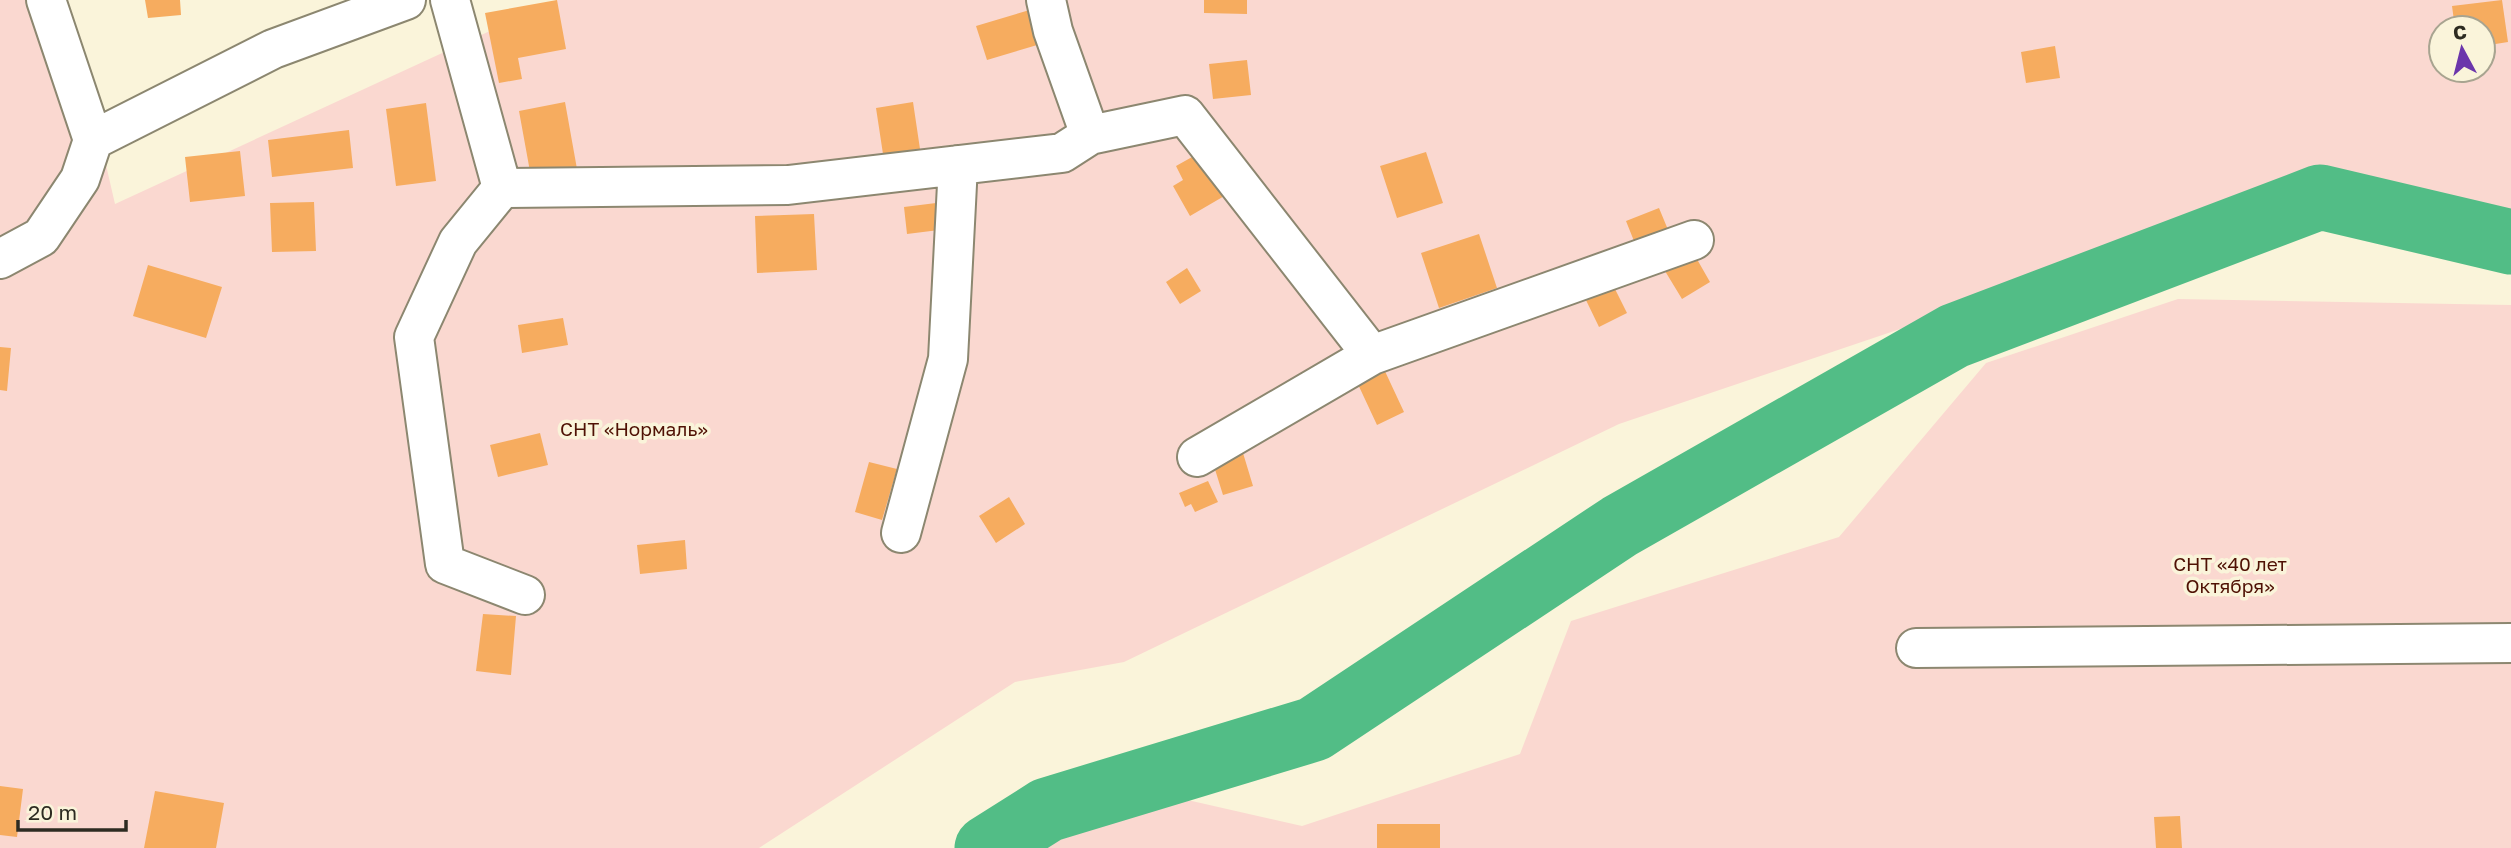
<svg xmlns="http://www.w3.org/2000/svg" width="2511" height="848" font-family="'Golos Text',sans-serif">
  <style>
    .green { fill: #fad8d0; fill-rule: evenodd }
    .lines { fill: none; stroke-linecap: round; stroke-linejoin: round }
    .river { stroke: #52bd86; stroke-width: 65 }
    .building { fill: #f6ac5f }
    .minor-casing { stroke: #8c8770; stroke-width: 42 }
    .minor { stroke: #fff; stroke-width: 38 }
    .labels { text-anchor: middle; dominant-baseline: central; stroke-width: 7; stroke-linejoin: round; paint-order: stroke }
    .park-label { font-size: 19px; fill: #4f1104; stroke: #faf4da }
  </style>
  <rect width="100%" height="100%" fill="#faf4da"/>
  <!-- green -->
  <path class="green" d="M 0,0 L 68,0 L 115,204 L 557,0 L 2511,0 L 2511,223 L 2291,197 L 1619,424 L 1124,662 L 1015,682 L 759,848 L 0,848 ZM 2441,28 L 2483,28 L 2483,70 L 2441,70 Z
    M 2178,299 L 2511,305 L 2511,848 L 1007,848 L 1126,786 L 1302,826 L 1520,754 L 1571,621 L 1839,537 L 1986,363 Z"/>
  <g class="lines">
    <!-- river -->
    <path class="river" d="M 987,848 L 1047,810 L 1314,729 L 1620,526 L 1954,336 L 2320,197 L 2511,242"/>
  </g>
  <!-- building -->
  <path class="building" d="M 145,0 L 180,0 L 181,15 L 148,18 Z
    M 557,0 L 566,49 L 518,58 L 522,79 L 499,83 L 485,13 Z
    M 1204,0 L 1247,0 L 1247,14 L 1204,13 Z
    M 2502,0 L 2508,42 L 2483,46 L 2483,28 L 2455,28 L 2452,6 Z
    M 1033,9 L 1044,43 L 987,60 L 976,26 Z
    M 2055,46 L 2060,78 L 2026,83 L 2021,52 Z
    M 1247,60 L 1251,95 L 1213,99 L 1209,64 Z
    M 565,102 L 577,169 L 531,177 L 519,111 Z
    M 913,102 L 920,149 L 883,154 L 876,108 Z
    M 426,103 L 436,181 L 396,186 L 386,109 Z
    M 349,130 L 353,168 L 272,177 L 268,140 Z
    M 240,151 L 245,196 L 190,202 L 185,157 Z
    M 1201,152 L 1226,195 L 1190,216 L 1173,186 L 1183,180 L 1176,166 Z
    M 1426,152 L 1443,203 L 1397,218 L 1380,166 Z
    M 314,202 L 316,251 L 272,252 L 270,203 Z
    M 936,203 L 939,230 L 907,234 L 904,207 Z
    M 1659,208 L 1671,237 L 1638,251 L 1626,221 Z
    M 814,214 L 817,270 L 757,273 L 755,216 Z
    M 1479,234 L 1497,288 L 1439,308 L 1421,253 Z
    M 1694,254 L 1710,282 L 1682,299 L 1665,271 Z
    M 148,265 L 222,287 L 206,338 L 133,316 Z
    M 1187,268 L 1201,291 L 1180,304 L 1166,282 Z
    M 1612,283 L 1627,313 L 1599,327 L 1584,296 Z
    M 563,318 L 568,345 L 522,353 L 518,325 Z
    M 0,347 L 11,348 L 7,391 L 0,390 Z
    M 1383,367 L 1404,412 L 1377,425 L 1356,380 Z
    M 540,433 L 548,465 L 498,477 L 490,445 Z
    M 1243,453 L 1253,486 L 1223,495 L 1213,463 Z
    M 869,462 L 897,469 L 882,520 L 855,512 Z
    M 1208,481 L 1218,502 L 1195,512 L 1191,504 L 1185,507 L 1179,493 Z
    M 1009,497 L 1025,524 L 996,543 L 979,516 Z
    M 685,540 L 687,569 L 640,574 L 637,545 Z
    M 483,614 L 516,616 L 511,675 L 476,671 Z
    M 0,786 L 23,789 L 17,837 L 0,835 Z
    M 155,791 L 224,803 L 216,848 L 144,848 Z
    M 2180,816 L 2182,848 L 2156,848 L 2154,817 Z
    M 1377,824 L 1440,824 L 1440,848 L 1377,848 Z"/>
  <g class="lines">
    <defs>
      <path id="minor" d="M 450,0 L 502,188
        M 1046,0 L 1053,31 L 1090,135 L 1185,115 L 1372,355
        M 93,140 L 273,49 L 406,0
        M 0,259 L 41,237 L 80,179 L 93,140 L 46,0
        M 1197,457 L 1372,355 L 1694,240
        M 901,533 L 948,359 L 958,165
        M 525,595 L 445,564 L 414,337 L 458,242 L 502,188 L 788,185 L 1062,153 L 1090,135
        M 1916,648 L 2511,643"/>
    </defs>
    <!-- minor casing -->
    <use href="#minor" class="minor-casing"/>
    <!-- minor -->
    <use href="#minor" class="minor"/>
  </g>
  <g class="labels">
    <!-- park labels -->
    <g class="park-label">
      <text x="634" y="428">СНТ «Нормаль»</text>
      <text x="2230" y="563">СНТ «40 лет<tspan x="2230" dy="22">Октября»</tspan></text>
    </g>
  </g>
  <!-- north arrow -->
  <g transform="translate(2462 49) rotate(353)"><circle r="33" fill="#faf4da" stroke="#a8a490" stroke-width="2"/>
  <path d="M0-5L12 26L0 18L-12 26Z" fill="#6b35ab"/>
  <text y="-10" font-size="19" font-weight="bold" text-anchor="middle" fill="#2d2b21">С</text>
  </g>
  <!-- scale -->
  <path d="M18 820v10h108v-10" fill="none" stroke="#2d2b21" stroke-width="3.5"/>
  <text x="28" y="820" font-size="21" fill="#2d2b21" stroke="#faf4da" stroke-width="5" paint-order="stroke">20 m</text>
</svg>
